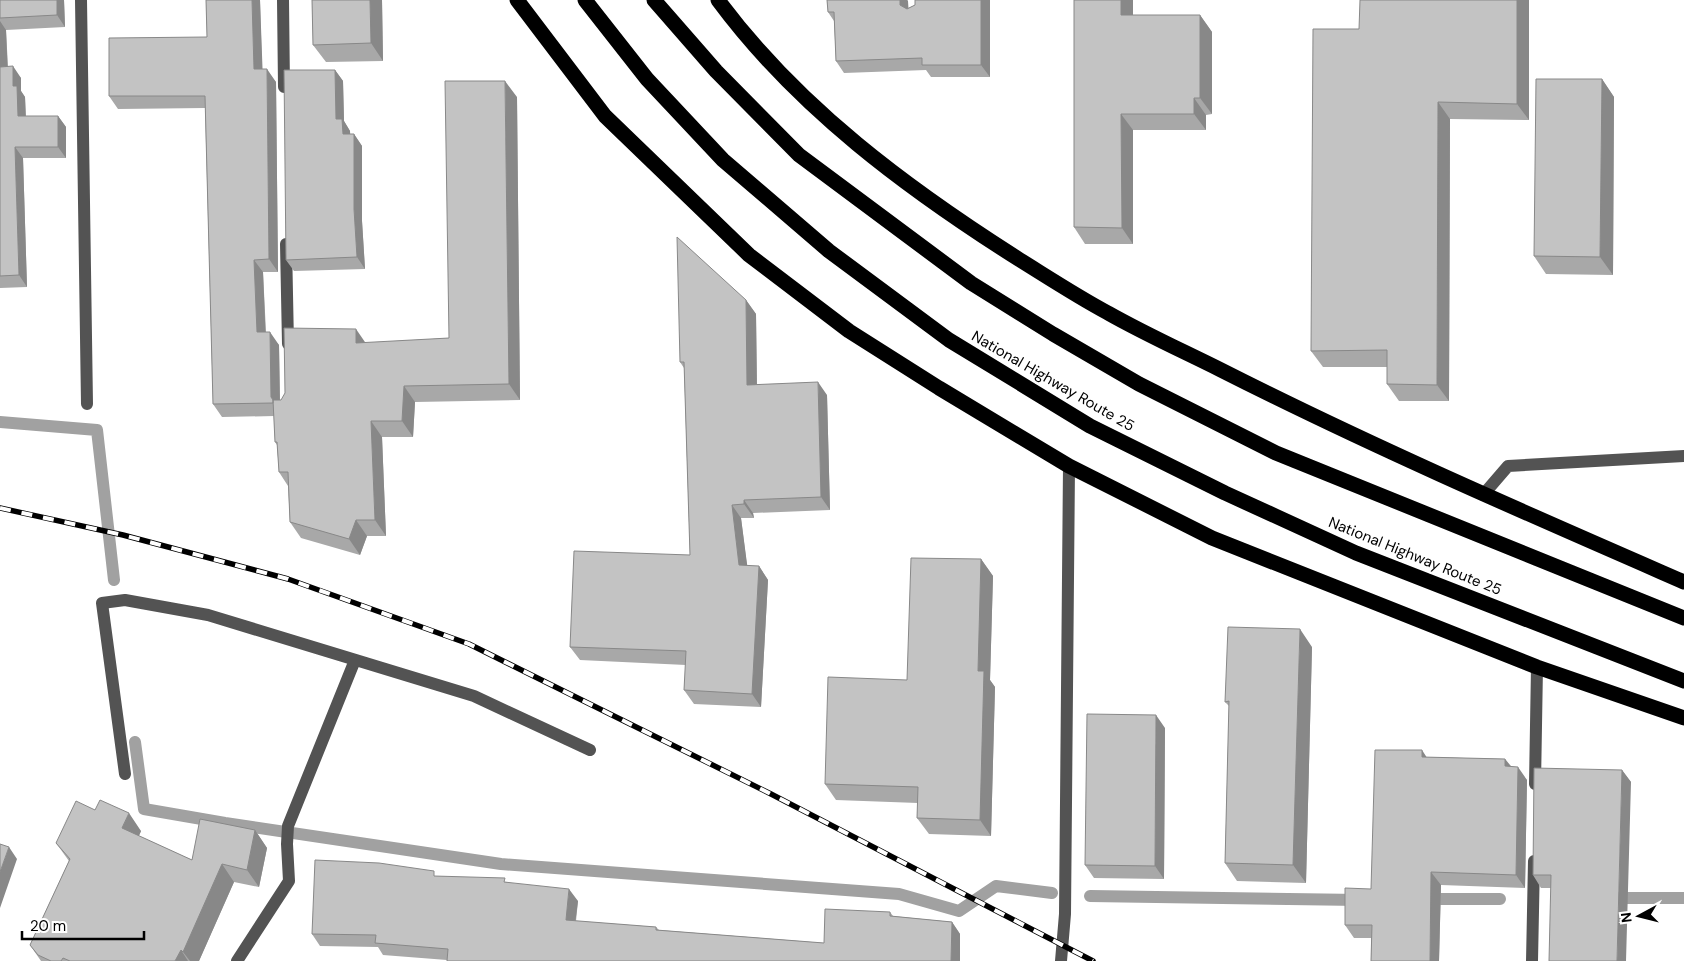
<svg xmlns="http://www.w3.org/2000/svg" width="1684" height="961" font-family="'DM Sans',sans-serif">
  <style>
    .lines { fill: none; stroke-linecap: round; stroke-linejoin: round }
    .stream { stroke: #a1a1a1; stroke-width: 12 }
    .minor { stroke: #535353; stroke-width: 12 }
    .highway { stroke: #000; stroke-width: 15 }
    .rail-casing { stroke: #000; stroke-width: 5.5 }
    .rail { stroke: #fff; stroke-width: 4; stroke-dasharray: 11; stroke-linecap: butt }
    .wall { fill: #a8a8a8 }
    .shaded-wall { fill: #888 }
    .building { fill: #c3c3c3; stroke: #888 }
    .labels { text-anchor: middle; dominant-baseline: central; stroke-width: 4.5; stroke-linejoin: round; paint-order: stroke }
    .street-label { font-size: 15px; fill: #000; stroke: #fff }
  </style>
  <rect width="100%" height="100%" fill="#fff"/>
  <g class="lines">
    <!-- stream -->
    <path class="stream" d="M 0,422 L 97,430 L 114,580
      M 135,742 L 144,809 L 225,823 L 501,864 L 899,894 L 959,911 L 996,886 L 1052,893
      M 1090,896 L 1360,900
      M 1611,898 L 1684,898
      M 1425,899 L 1500,899"/>
    <!-- minor -->
    <path class="minor" d="M 81,0 L 87,404
      M 283,0 L 284,87
      M 286,244 L 288,344
      M 1483,495 L 1508,466 L 1684,456
      M 125,774 L 102,603 L 125,600 L 208,615 L 474,696 L 590,750
      M 1535,784 L 1537,667
      M 237,961 L 289,881 L 287,844 L 288,826 L 355,660
      M 1061,961 L 1065,914 L 1069,466
      M 1532,961 L 1534,861"/>
    <!-- highway -->
    <path class="highway" d="M 517,0 L 605,116 L 749,255 L 849,331 L 939,388 L 1069,466 L 1212,538 L 1537,667 L 1684,718
      M 585,0 L 647,79 L 723,160 L 829,251 L 949,340 L 1090,426 L 1225,493 L 1356,553 L 1684,681
      M 654,0 L 716,71 L 799,155 L 971,283 L 1053,334 L 1139,384 L 1276,453 L 1684,618
      M 718,0 C 798,108 908,189 1020,260 C 1049,278 1078,297 1108,313 C 1145,334 1183,351 1221,370 C 1373,447 1528,514 1684,582"/>
    <defs>
      <path id="rail" d="M 0,508 L 123,535 L 288,579 L 469,644 L 771,794 L 1093,961"/>
    </defs>
    <!-- rail casing -->
    <use href="#rail" class="rail-casing"/>
    <!-- rail -->
    <use href="#rail" class="rail"/>
  </g>
  <!-- wall -->
  <path class="wall" d="M 0,0 L 64,0 L 65,27 L 6,30 L 8,67 L 21,78 L 21,91 L 25,97 L 26,116 L 58,116 L 66,127 L 66,158 L 23,158 L 27,287 L 0,288 Z
    M 206,0 L 260,0 L 262,69 L 276,82 L 278,272 L 263,272 L 266,332 L 279,345 L 280,400 L 281,400 L 365,343 L 449,338 L 517,97 L 520,400 L 415,402 L 413,437 L 382,437 L 386,536 L 367,536 L 360,555 L 301,538 L 290,522 L 288,486 L 279,472 L 277,445 L 275,442 L 274,416 L 222,417 L 213,404 L 205,108 L 118,109 L 109,96 L 207,37 Z
    M 312,0 L 382,0 L 383,61 L 326,62 L 313,45 Z
    M 827,0 L 907,0 L 908,1 L 908,8 L 915,5 L 915,0 L 990,0 L 990,77 L 931,77 L 926,70 L 844,73 L 836,61 L 834,21 L 828,12 Z
    M 1074,0 L 1133,0 L 1133,15 L 1200,15 L 1212,32 L 1212,114 L 1206,115 L 1206,130 L 1133,130 L 1133,244 L 1085,244 L 1074,227 Z
    M 1529,0 L 1529,120 L 1450,119 L 1449,401 L 1399,401 L 1387,384 L 1387,367 L 1323,367 L 1311,351 L 1359,29 Z
    M 335,70 L 343,81 L 344,121 L 350,131 L 350,134 L 354,134 L 362,146 L 362,221 L 365,269 L 294,271 L 286,260 Z
    M 1602,79 L 1614,97 L 1613,275 L 1546,274 L 1534,256 Z
    M 746,300 L 756,314 L 757,384 L 827,395 L 830,510 L 753,513 L 754,518 L 741,518 L 747,566 L 759,566 L 768,580 L 761,707 L 694,704 L 684,690 L 686,665 L 580,660 L 570,647 L 690,555 L 684,368 L 680,362 Z
    M 981,559 L 993,576 L 990,680 L 995,687 L 991,836 L 929,834 L 917,818 L 918,803 L 836,800 L 825,784 L 907,680 Z
    M 1312,647 L 1306,883 L 1237,881 L 1225,863 L 1229,706 L 1225,702 Z
    M 1165,728 L 1164,879 L 1094,878 L 1085,865 Z
    M 1426,757 L 1505,759 L 1511,766 L 1527,780 L 1525,888 L 1441,885 L 1439,961 L 1371,961 L 1371,938 L 1354,938 L 1345,925 L 1371,889 Z
    M 1622,770 L 1631,782 L 1551,888 L 1541,888 L 1533,875 Z
    M 95,810 L 141,831 L 139,836 L 192,860 L 255,830 L 267,848 L 259,887 L 234,882 L 199,961 L 41,961 L 30,945 L 69,861 L 56,843 Z
    M 437,876 L 507,882 L 578,901 L 576,921 L 656,927 L 659,930 L 824,943 L 890,912 L 893,916 L 952,922 L 960,934 L 960,961 L 447,960 L 383,955 L 378,947 L 320,946 L 312,934 Z"/>
  <!-- shaded-wall -->
  <path class="shaded-wall" d="M 57,0 L 64,0 L 65,27 L 57,15 Z
    M 252,0 L 260,0 L 263,82 L 254,69 Z
    M 370,0 L 382,0 L 383,61 L 371,43 Z
    M 900,0 L 907,0 L 908,1 L 909,17 L 900,5 Z
    M 981,0 L 990,0 L 990,77 L 981,65 Z
    M 1121,0 L 1133,0 L 1133,31 L 1121,15 Z
    M 1517,0 L 1529,0 L 1529,120 L 1517,104 Z
    M 1200,15 L 1212,32 L 1212,114 L 1200,98 Z
    M 0,21 L 6,30 L 8,78 L 0,67 Z
    M 13,66 L 21,78 L 21,91 L 25,97 L 26,127 L 18,116 L 13,86 Z
    M 267,69 L 276,82 L 278,272 L 269,259 Z
    M 335,70 L 343,81 L 344,121 L 350,131 L 351,146 L 343,134 L 336,119 Z
    M 1602,79 L 1614,97 L 1613,275 L 1600,257 Z
    M 505,81 L 517,97 L 520,400 L 509,384 Z
    M 1194,98 L 1206,115 L 1206,130 L 1194,114 Z
    M 1438,102 L 1450,119 L 1449,401 L 1437,385 Z
    M 1121,114 L 1133,130 L 1133,244 L 1122,228 Z
    M 58,116 L 66,127 L 66,158 L 58,147 Z
    M 354,134 L 362,146 L 362,221 L 365,269 L 357,257 L 354,209 Z
    M 15,147 L 23,158 L 27,287 L 19,275 Z
    M 254,260 L 263,272 L 266,345 L 257,332 Z
    M 746,300 L 756,314 L 757,398 L 747,385 Z
    M 356,329 L 367,345 L 356,343 Z
    M 270,332 L 279,345 L 280,409 L 284,416 L 271,397 Z
    M 818,382 L 827,395 L 830,510 L 821,497 Z
    M 404,386 L 415,402 L 413,437 L 402,421 Z
    M 371,421 L 382,437 L 386,536 L 375,520 Z
    M 744,500 L 753,513 L 754,518 L 744,504 Z
    M 732,505 L 741,518 L 749,579 L 739,565 Z
    M 356,520 L 367,536 L 360,555 L 349,539 Z
    M 981,559 L 993,576 L 990,680 L 995,687 L 991,836 L 980,820 L 978,671 Z
    M 759,566 L 768,580 L 761,707 L 752,694 Z
    M 1300,629 L 1312,647 L 1306,883 L 1293,865 Z
    M 1156,715 L 1165,728 L 1164,879 L 1155,866 Z
    M 1422,750 L 1431,764 L 1422,757 Z
    M 1505,759 L 1515,772 L 1505,766 Z
    M 1518,767 L 1527,780 L 1525,888 L 1516,875 Z
    M 1622,770 L 1631,782 L 1626,961 L 1617,961 Z
    M 129,813 L 141,831 L 134,846 L 122,828 Z
    M 255,830 L 267,848 L 259,887 L 247,870 Z
    M 9,847 L 17,859 L 0,908 L 0,872 Z
    M 222,864 L 234,882 L 199,961 L 190,961 L 183,952 Z
    M 1431,872 L 1441,885 L 1439,961 L 1430,961 Z
    M 569,889 L 578,901 L 574,932 L 566,920 Z
    M 952,922 L 960,934 L 960,961 L 951,961 Z
    M 181,950 L 188,961 L 175,961 Z"/>
  <!-- building -->
  <path class="building" d="M 0,0 L 57,0 L 57,15 L 0,18 Z
    M 206,0 L 252,0 L 254,69 L 267,69 L 269,259 L 254,260 L 257,332 L 270,332 L 271,397 L 273,400 L 273,403 L 213,404 L 205,96 L 109,96 L 109,38 L 207,37 Z
    M 312,0 L 370,0 L 371,43 L 313,45 Z
    M 827,0 L 900,0 L 900,5 L 907,9 L 915,5 L 915,0 L 981,0 L 981,65 L 922,65 L 922,58 L 836,61 L 834,12 L 828,12 Z
    M 1074,0 L 1121,0 L 1121,15 L 1200,15 L 1200,98 L 1194,98 L 1194,114 L 1121,114 L 1122,228 L 1074,227 Z
    M 1360,0 L 1517,0 L 1517,104 L 1438,102 L 1437,385 L 1387,384 L 1387,350 L 1311,351 L 1313,29 L 1359,29 Z
    M 0,65 L 0,67 L 13,66 L 13,86 L 17,86 L 18,116 L 58,116 L 58,147 L 15,147 L 19,275 L 0,276 Z
    M 284,70 L 335,70 L 336,119 L 342,119 L 343,134 L 354,134 L 354,209 L 357,257 L 286,260 Z
    M 1536,79 L 1602,79 L 1600,257 L 1534,256 Z
    M 445,81 L 505,81 L 509,384 L 404,386 L 402,421 L 371,421 L 375,520 L 356,520 L 349,539 L 290,522 L 288,472 L 279,472 L 277,442 L 275,442 L 273,400 L 281,400 L 285,393 L 284,328 L 356,329 L 356,343 L 449,338 Z
    M 677,237 L 746,300 L 747,385 L 818,382 L 821,497 L 744,500 L 744,504 L 732,505 L 739,565 L 759,566 L 752,694 L 684,690 L 686,651 L 570,647 L 574,551 L 690,555 L 684,362 L 680,362 Z
    M 911,558 L 981,559 L 978,671 L 984,671 L 980,820 L 917,818 L 918,787 L 825,784 L 828,677 L 907,680 Z
    M 1228,627 L 1300,629 L 1293,865 L 1225,863 L 1229,701 L 1225,702 Z
    M 1087,714 L 1156,715 L 1155,866 L 1085,865 Z
    M 1375,750 L 1422,750 L 1422,757 L 1505,759 L 1505,766 L 1518,767 L 1516,875 L 1431,872 L 1430,961 L 1371,961 L 1372,925 L 1345,925 L 1345,888 L 1371,889 Z
    M 1534,768 L 1622,770 L 1617,961 L 1549,961 L 1551,875 L 1533,875 Z
    M 100,800 L 129,813 L 122,828 L 192,860 L 200,819 L 255,830 L 247,870 L 222,864 L 183,952 L 181,950 L 175,961 L 70,961 L 63,958 L 61,961 L 51,961 L 38,955 L 30,945 L 70,859 L 56,843 L 76,801 L 95,810 Z
    M 0,844 L 9,847 L 0,872 Z
    M 315,860 L 379,863 L 434,871 L 434,876 L 505,878 L 504,882 L 569,889 L 566,920 L 656,927 L 656,930 L 824,943 L 825,909 L 890,912 L 890,916 L 952,922 L 951,961 L 447,961 L 448,949 L 375,943 L 376,935 L 312,934 Z"/>
  <g class="labels">
    <!-- street labels -->
    <g class="street-label">
      <text transform="translate(1053 381) rotate(30)">National Highway Route 25</text>
      <text transform="translate(1415 556) rotate(22)">National Highway Route 25</text>
    </g>
  </g>
  <!-- north arrow -->
  <g transform="translate(1639 916) rotate(263)" stroke="#ffffff" stroke-width="4" paint-order="stroke">
  <path d="M0-4L9 19L0 12L-9 19Z" fill="#000000"/>
  <text y="-8" font-size="14" font-weight="bold" text-anchor="middle" fill="#000000">N</text>
  </g>
  <!-- scale -->
  <path d="M22 931v8h122v-8" fill="none" stroke="#000000" stroke-width="2.5"/>
  <text x="30" y="931" font-size="15" fill="#000000" stroke="#ffffff" stroke-width="4" paint-order="stroke">20 m</text>
</svg>
